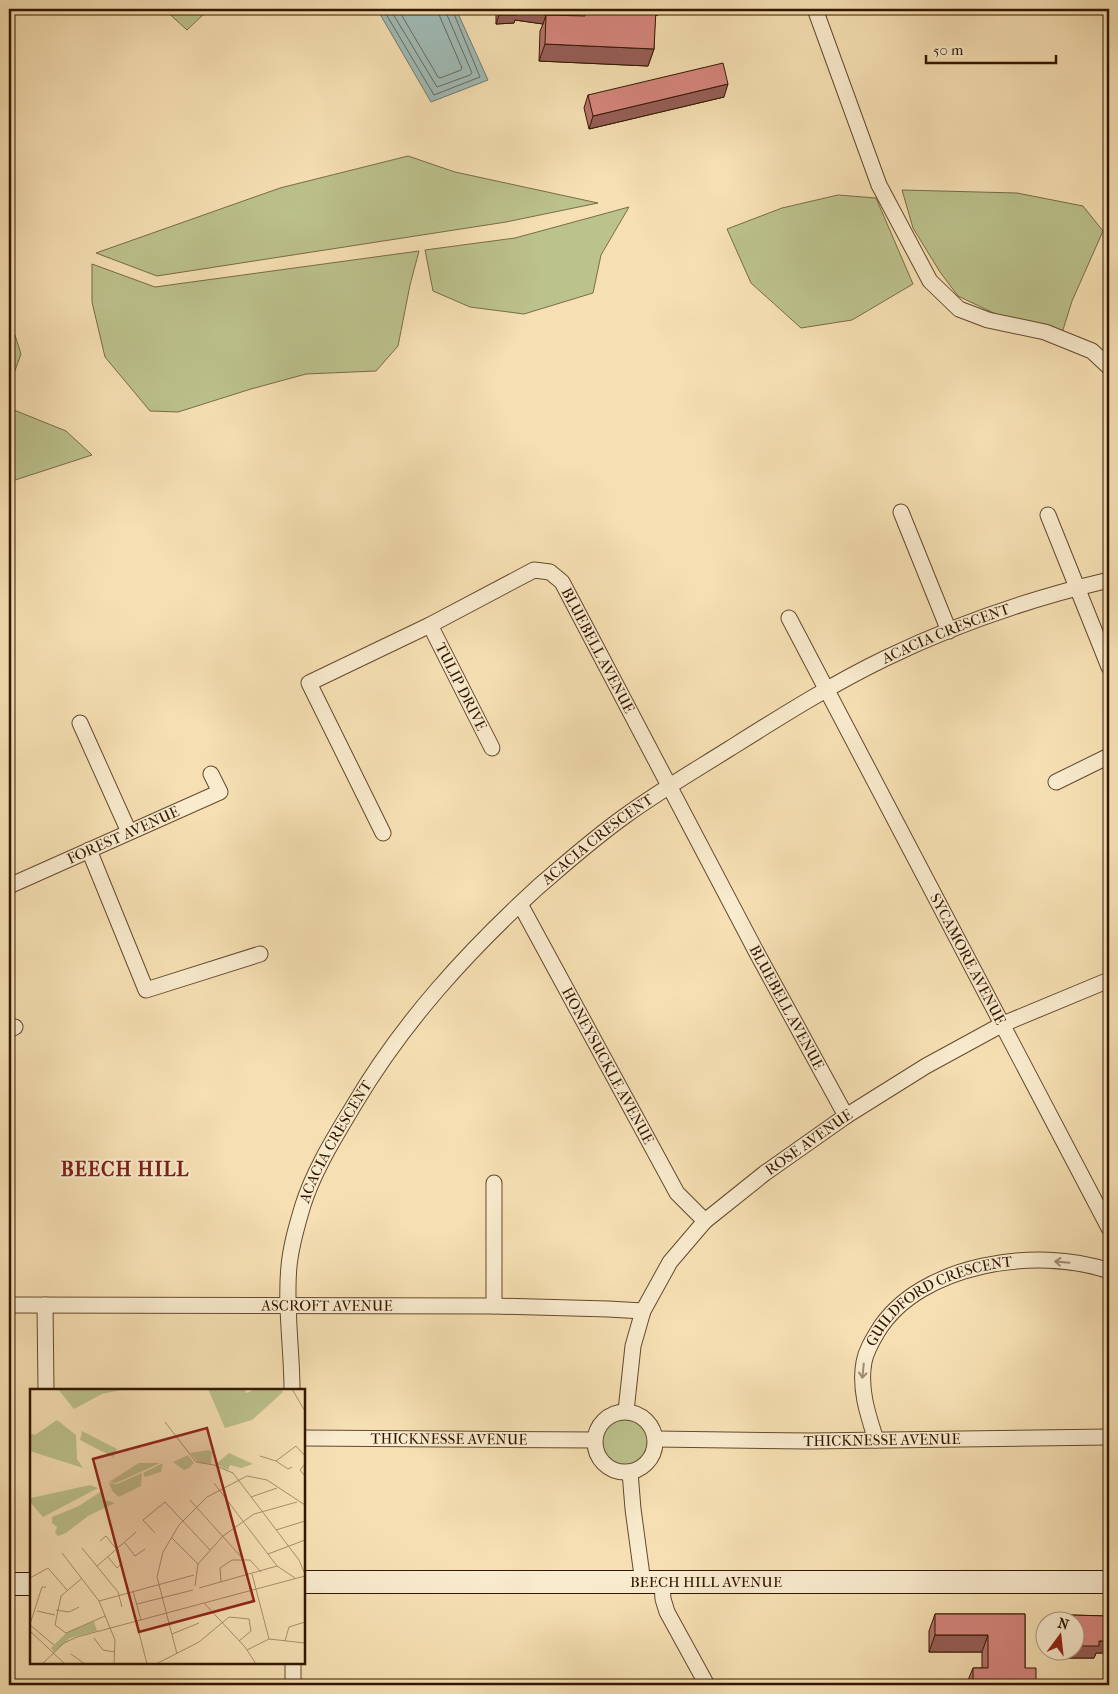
<svg xmlns="http://www.w3.org/2000/svg" width="1118" height="1694" font-family="'IM FELL French Canon',serif">
  <style>
    .green { fill: #bcc28c; stroke: #786c46 }
    .water { fill: #a0bbb7; stroke: #74796e }
    .lines { fill: none; stroke-linecap: round; stroke-linejoin: round }
    .shore { stroke: #6a695c; stroke-width: 1 }
    .street-casing { stroke: #64492d; stroke-width: 17 }
    .secondary-casing { stroke: #331700; stroke-width: 24 }
    .street { stroke: #f9ebce; stroke-width: 15 }
    .secondary { stroke: #f9ebce; stroke-width: 22 }
    .wall { fill: #b8736c; stroke: #331700 }
    .shaded-wall { fill: #965e58; stroke: #331700 }
    .building { fill: #d6867e; stroke: #331700 }
    .oneway { stroke: #a08c71 }
    .labels { text-anchor: middle; dominant-baseline: central; stroke-width: 4.5; stroke-linejoin: round; paint-order: stroke }
    .street-label { font-size: 15px; fill: #331700; stroke: #f9ebce }
    .district-label { font-size: 20px; font-weight: bold; letter-spacing: 1px; fill: #7a1f14; stroke: #f9ebce }
    .inset-road { fill: none; stroke: #a8906b; stroke-width: 1 }
    .view { fill: #8f2418; fill-opacity: 0.15; stroke: #8f2418; stroke-width: 2.5 }
    .inset-edge { fill: none; stroke: #331700; stroke-width: 2.5 }
  </style>
  <rect width="100%" height="100%" fill="#f6e0b3"/>
  <filter id="stains"><feTurbulence type="fractalNoise" baseFrequency=".004" numOctaves="4"/><feColorMatrix values="0 0 0 0 .2 0 0 0 0 .09 0 0 0 0 .02 0 0 0 .5 -.17"/></filter>
  <radialGradient id="worn" r=".72"><stop offset=".6" stop-color="#630" stop-opacity="0"/><stop offset="1" stop-color="#630" stop-opacity=".3"/></radialGradient>
  <!-- green -->
  <path class="green" d="M 164,9 L 209,9 L 187,30 Z
    M 408,156 L 455,172 L 598,203 L 506,222 L 157,276 L 96,253 L 280,188 Z
    M 902,190 L 1017,193 L 1083,206 L 1103,231 L 1072,301 L 1062,333 L 1000,316 L 958,296 L 940,272 L 913,228 Z
    M 838,195 L 876,198 L 913,284 L 852,320 L 801,328 L 751,283 L 727,229 L 782,208 Z
    M 629,207 L 601,255 L 593,293 L 524,314 L 470,307 L 433,291 L 425,250 L 515,238 Z
    M 419,251 L 410,285 L 398,346 L 376,371 L 306,374 L 251,389 L 178,412 L 150,411 L 105,357 L 92,302 L 92,264 L 155,287 Z
    M 9,331 L 15,335 L 21,354 L 9,387 Z
    M 9,408 L 66,431 L 92,455 L 9,482 Z
    M602 1442a23 23 0 1 1 46 0a23 23 0 1 1-46 0Z"/>
  <!-- water -->
  <path class="water" d="M 377,9 L 456,9 L 488,80 L 431,102 Z"/>
  <g class="lines">
    <!-- shore -->
    <path class="shore" d="M 383,9 L 434,95 L 480,77 L 452,9
      M 390,9 L 437,87 L 470,75 L 472,73 L 447,15 L 446,9
      M 398,9 L 438,77 L 440,78 L 461,70 L 462,68 L 440,17 L 438,9"/>
    <defs>
      <g id="street">
        <path d="M 815,9 L 879,185 L 930,281 L 959,309 L 988,320 L 1045,332 L 1092,351 L 1109,367"/>
        <path d="M 901,512 L 949,631"/>
        <path d="M 1048,515 L 1109,667"/>
        <path id="s1" d="M 789,618 L 1109,1228"/>
        <path id="s2" d="M 430,625 L 492,748"/>
        <path d="M 80,723 L 129,832"/>
        <path d="M 1056,782 L 1109,756"/>
        <path id="s3" d="M 383,833 L 309,683 L 430,625 L 534,570 L 550,572 L 562,582 L 758,955 L 846,1116"/>
        <path d="M 89,850 L 146,990 L 260,954"/>
        <path id="s4" d="M 9,886 L 220,792 L 211,774"/>
        <path id="s5" d="M 520,904 L 677,1193 L 705,1221"/>
        <path d="M 9,1030 L 15,1027"/>
        <path id="s6" d="M 9,1305 L 494,1306 L 608,1309 L 643,1311"/>
        <path d="M 45,1305 L 46,1390"/>
        <path d="M 494,1306 L 494,1183"/>
        <path id="s7" d="M 292,1390 C 292,1349 285,1307 289,1266 C 291,1245 297,1225 303,1205 C 314,1170 335,1137 354,1105 C 403,1022 467,952 538,887 C 566,863 594,838 625,816 C 658,792 694,771 729,749 C 780,717 832,684 886,658 C 956,624 1033,598 1109,580"/>
        <path id="s8" d="M 626,1411 L 633,1346 L 643,1311 L 670,1262 L 705,1221 L 765,1173 L 846,1116 L 926,1066 L 1003,1024 L 1109,980"/>
        <circle cx="625" cy="1442" r="30"/>
        <path id="s9" d="M 304,1438 L 594,1440"/>
        <path id="s10" d="M 656,1439 L 810,1441 L 1109,1437"/>
        <path id="s11" d="M 876,1440 C 868,1415 859,1389 864,1362 C 866,1351 872,1341 878,1331 C 920,1263 1038,1246 1109,1271"/>
        <path d="M 630,1472 L 633,1509 L 643,1583"/>
        <path d="M 662,1583 L 663,1599 L 667,1612 L 707,1685"/>
        <path d="M 293,1663 L 293,1685"/>
      </g>
      <g id="secondary">
        <path id="s12" d="M 304,1582 L 1109,1582"/>
        <path d="M 9,1584 L 31,1584"/>
      </g>
    </defs>
    <!-- street casing -->
    <use href="#street" class="street-casing"/>
    <!-- secondary casing -->
    <use href="#secondary" class="secondary-casing"/>
    <!-- street -->
    <use href="#street" class="street"/>
    <!-- secondary -->
    <use href="#secondary" class="secondary"/>
  </g>
  <!-- wall -->
  <path class="wall" d="M 496,9 L 555,9 L 555,15 L 580,16 L 580,9 L 674,9 L 655,15 L 654,49 L 648,66 L 539,61 L 540,31 L 543,24 L 515,20 L 514,23 L 496,24 Z
    M 588,95 L 724,97 L 589,129 L 584,108 Z
    M 935,1614 L 1025,1614 L 1025,1668 L 1036,1685 L 966,1685 L 973,1668 L 982,1668 L 982,1652 L 929,1652 L 929,1631 Z
    M 1070,1615 L 1109,1616 L 1109,1653 L 1096,1653 L 1094,1658 L 1065,1658 L 1065,1652 L 1076,1652 L 1076,1622 L 1068,1622 Z"/>
  <!-- shaded-wall -->
  <path class="shaded-wall" d="M 658,9 L 674,9 L 655,16 Z
    M 517,11 L 546,15 L 543,24 L 515,20 L 514,23 L 496,24 L 499,15 Z
    M 545,44 L 654,49 L 648,66 L 539,61 Z
    M 728,84 L 724,97 L 589,129 L 593,116 Z
    M 935,1635 L 988,1635 L 982,1652 L 929,1652 Z
    M 1099,1641 L 1109,1641 L 1109,1653 L 1096,1653 L 1094,1658 L 1065,1658 L 1068,1652 L 1076,1652 L 1076,1646 Z"/>
  <!-- building -->
  <path class="building" d="M 499,9 L 555,9 L 555,15 L 546,15 L 517,11 L 517,15 L 499,15 Z
    M 585,9 L 656,9 L 654,49 L 545,44 L 546,15 L 585,16 Z
    M 723,63 L 728,84 L 593,116 L 588,95 Z
    M 935,1614 L 1025,1614 L 1025,1668 L 1036,1668 L 1036,1685 L 973,1685 L 973,1668 L 988,1668 L 988,1635 L 935,1635 Z
    M 1070,1615 L 1109,1616 L 1109,1641 L 1099,1641 L 1099,1646 L 1076,1646 L 1076,1622 L 1070,1622 Z"/>
  <!-- one-way arrows -->
  <defs><path id="oneway-shaft" d="M-6 0H5M1.5-3L5.5 0L1.5 3" fill="none" stroke-width="1.6" stroke-linecap="round" stroke-linejoin="round" transform="scale(1.25)"/></defs>
  <g class="oneway">
    <use href="#oneway-shaft" transform="translate(1062 1262) rotate(-175)"/>
    <use href="#oneway-shaft" transform="translate(863 1371) rotate(96)"/>
  </g>
  <g class="labels">
    <!-- street labels -->
    <g class="street-label">
      <text stroke="none"><textPath href="#s7" startOffset="1068">ACACIA CRESCENT</textPath></text>
      <text stroke="none"><textPath href="#s3" startOffset="528">BLUEBELL AVENUE</textPath></text>
      <text stroke="none"><textPath href="#s2" startOffset="69">TULIP DRIVE</textPath></text>
      <text stroke="none"><textPath href="#s4" startOffset="125">FOREST AVENUE</textPath></text>
      <text stroke="none"><textPath href="#s7" startOffset="662">ACACIA CRESCENT</textPath></text>
      <text stroke="none"><textPath href="#s1" startOffset="385">SYCAMORE AVENUE</textPath></text>
      <text stroke="none"><textPath href="#s3" startOffset="932">BLUEBELL AVENUE</textPath></text>
      <text stroke="none"><textPath href="#s5" startOffset="184">HONEYSUCKLE AVENUE</textPath></text>
      <text stroke="none"><textPath href="#s7" startOffset="258">ACACIA CRESCENT</textPath></text>
      <text stroke="none"><textPath href="#s8" startOffset="342">ROSE AVENUE</textPath></text>
      <text stroke="none"><textPath href="#s6" startOffset="318">ASCROFT AVENUE</textPath></text>
      <text stroke="none"><textPath href="#s11" startOffset="184">GUILDFORD CRESCENT</textPath></text>
      <text stroke="none"><textPath href="#s9" startOffset="145">THICKNESSE AVENUE</textPath></text>
      <text stroke="none"><textPath href="#s10" startOffset="226">THICKNESSE AVENUE</textPath></text>
      <text stroke="none"><textPath href="#s12" startOffset="402">BEECH HILL AVENUE</textPath></text>
    </g>
    <!-- district labels -->
    <g class="district-label">
      <text x="125" y="1169">BEECH HILL</text>
    </g>
  </g>
  <!-- overview -->
  <g transform="translate(30 1389)">
    <rect width="275" height="275" fill="#f6e0b3"/>
    <path d="M 28,0 L 96,0 L 72,5 L 44,20 ZM 178,0 L 215,0 L 216,4 L 226,0 L 251,0 L 253,3 L 222,31 L 195,39 ZM 27,31 L 46,46 L 47,70 L 53,79 L 0,62 L 0,44 L 5,46 ZM 52,42 L 87,60 L 83,68 L 50,51 ZM 179,61 L 182,63 L 181,75 L 169,74 L 160,64 ZM 199,64 L 223,75 L 211,79 L 200,76 L 198,81 L 186,75 ZM 158,66 L 164,74 L 159,79 L 154,81 L 143,73 ZM 109,74 L 130,74 L 86,94 L 79,93 ZM 133,74 L 131,83 L 115,88 L 113,84 ZM 112,84 L 111,97 L 89,108 L 83,103 L 79,94 L 87,95 ZM 60,96 L 68,99 L 13,128 L 0,113 L 1,109 ZM 70,103 L 74,105 L 74,111 L 85,114 L 58,127 L 36,144 L 28,147 L 25,144 L 27,138 L 22,134 L 22,128 L 49,117 ZM 64,232 L 67,242 L 40,249 L 24,263 L 21,259 L 36,244 Z" fill="#bcc28c"/>
    <path class="inset-road" d="M 262,0 L 275,22M 135,33 L 166,73 L 184,76 L 203,84 L 269,171 L 275,185M 230,67 L 246,72M 275,75 L 270,81 L 275,87M 262,78 L 258,80 L 246,72 L 266,57 L 275,67M 184,94 L 247,177 L 265,189M 221,108 L 247,99M 160,111 L 213,170M 246,141 L 275,132M 125,144 L 113,131 L 135,113 L 180,161M 141,148 L 168,175M 70,152 L 76,147 L 87,161M 95,154 L 105,167 L 115,160M 52,159 L 88,203 L 92,218M 32,164 L 69,212 L 85,251 L 84,275M 238,165 L 275,151M 78,168 L 87,179 L 92,174M 67,177 L 106,143M 222,185 L 239,250M 0,189 L 18,179 L 37,201M 51,190 L 31,207 L 25,236 L 36,244 L 75,227M 191,193 L 190,179 L 202,171 L 220,171 L 231,183M 165,197 L 168,175 L 193,147 L 224,125 L 267,113M 169,199 L 247,177M 103,202 L 111,231M 69,212 L 164,186M 174,214 L 215,258 L 226,275M 107,215 L 163,201M 26,221 L 39,223 L 49,218M 7,222 L 25,226M 106,232 L 117,275M 0,235 L 12,198 L 16,198M 0,236 L 24,256M 0,242 L 35,275M 142,245 L 169,234M 64,249 L 73,261 L 85,263M 255,252 L 259,238 L 275,233M 217,261 L 239,250 L 275,254M 41,265 L 55,275M 147,265 L 127,188 L 133,163 L 149,136 L 177,108 L 217,87 L 237,91 L 275,116M 12,275 L 34,254 L 47,248 L 275,187M 126,275 L 169,253 L 199,228 L 219,230 L 221,242 L 209,252"/>
    <path class="view" d="M 177,39 L 224,212 L 109,243 L 63,70 Z"/>
    <rect width="275" height="275" class="inset-edge"/>
  </g>
  <!-- margin -->
  <rect width="1118" height="1694" fill="none" stroke="#f6e0b3" stroke-width="30"/>
  <rect x="10" y="10" width="1098" height="1674" fill="none" stroke="#331700" stroke-width="2.5"/>
  <rect x="15" y="15" width="1088" height="1664" fill="none" stroke="#331700"/>
  <!-- north arrow -->
  <g transform="translate(1060 1636) rotate(15)"><circle r="24" fill="#f9ebce" stroke="#aa967c"/>
  <path d="M0-4L9 19L0 12L-9 19Z" fill="#8f2418"/>
  <text y="-8" font-size="14" font-weight="bold" text-anchor="middle" fill="#331700">N</text>
  </g>
  <!-- scale -->
  <path d="M926 55v8h130v-8" fill="none" stroke="#331700" stroke-width="2.5"/>
  <text x="933" y="55" font-size="15" fill="#331700" stroke="#f9ebce" stroke-width="4" paint-order="stroke">50 m</text>
  <rect width="100%" height="100%" filter="url(#stains)"/>
  <rect width="100%" height="100%" fill="url(#worn)"/>
</svg>
